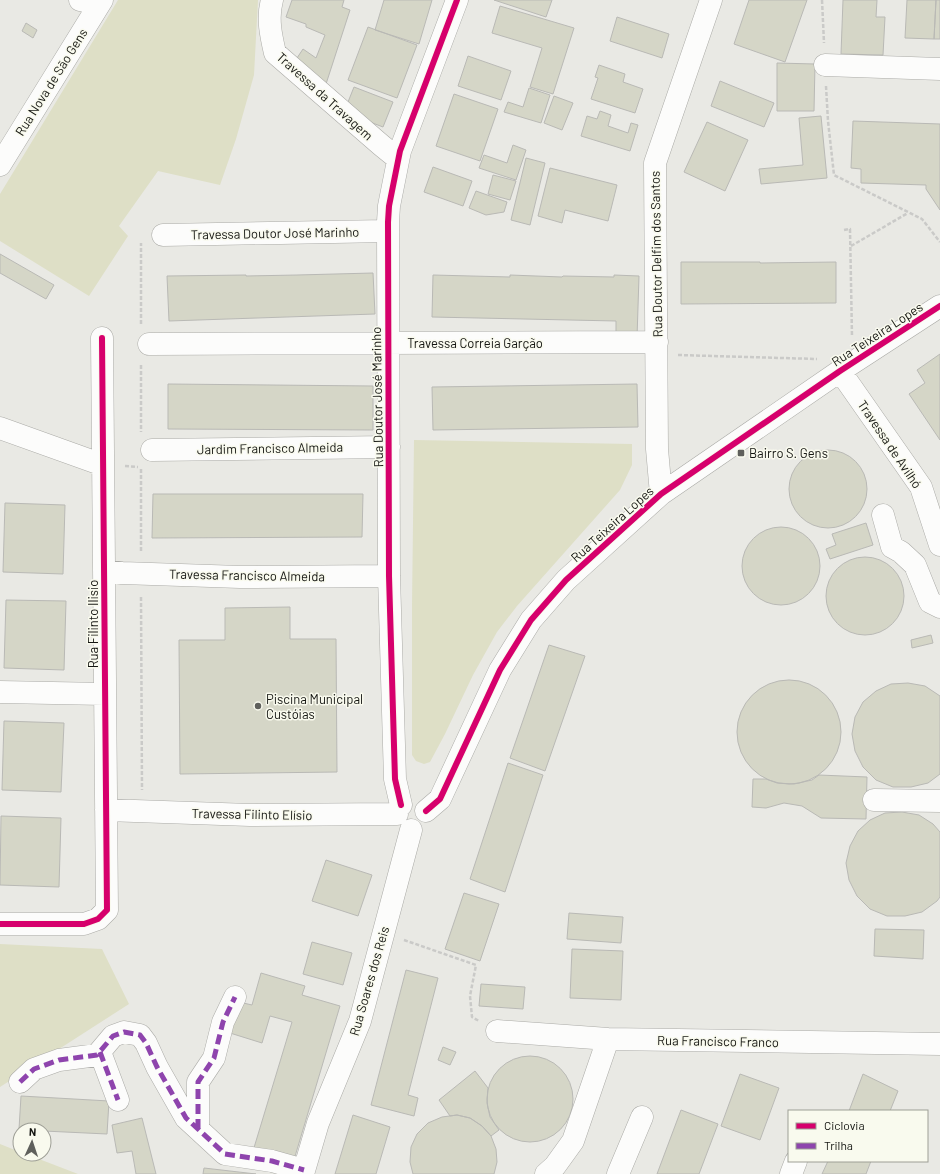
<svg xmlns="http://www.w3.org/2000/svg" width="940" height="1174" font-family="Barlow,sans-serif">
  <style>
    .green { fill: #dedfc6 }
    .building { fill: #d5d6c7; stroke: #b9b9b5 }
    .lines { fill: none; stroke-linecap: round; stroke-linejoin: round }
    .minor-casing { stroke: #ababa7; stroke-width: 23 }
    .path { stroke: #cacac8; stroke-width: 2.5; stroke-dasharray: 4 2; stroke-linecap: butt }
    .minor { stroke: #fcfcfb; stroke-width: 22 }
    .quiet { stroke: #8e44ad; stroke-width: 5; stroke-dasharray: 10 5; stroke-linecap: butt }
    .cycleway-casing { stroke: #f9faee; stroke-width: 8 }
    .cycleway { stroke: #d6006c; stroke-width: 6 }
    .poi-dot { fill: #5f605c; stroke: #f9faee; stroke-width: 1.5 }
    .labels { text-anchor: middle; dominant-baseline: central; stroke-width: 3; stroke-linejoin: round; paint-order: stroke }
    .street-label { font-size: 13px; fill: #151612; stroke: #f9faee }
    .poi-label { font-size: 13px; fill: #151612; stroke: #f9faee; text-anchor: start }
  </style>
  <rect width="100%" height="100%" fill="#e9e9e4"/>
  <!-- green -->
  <path class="green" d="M 118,0 L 258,0 L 254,75 L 236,139 L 220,185 L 158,171 L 119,226 L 128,236 L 89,296 L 0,241 L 0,194 Z
    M 414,440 L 632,444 L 632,465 L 620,490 L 517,606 L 497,632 L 473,675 L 445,734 L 430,762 L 424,764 L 416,761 L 412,755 L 412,605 Z
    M 0,944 L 102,949 L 129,1004 L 0,1087 Z
    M 0,1144 L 20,1152 L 20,1154 L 26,1154 L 78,1174 L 0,1174 Z"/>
  <!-- building -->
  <path class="building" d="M 292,0 L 344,0 L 342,7 L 350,10 L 326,84 L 295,61 L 303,49 L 316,58 L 325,35 L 306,27 L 306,24 L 286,17 Z
    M 384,0 L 432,0 L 419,44 L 375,30 Z
    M 494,0 L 552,0 L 546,17 Z
    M 749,0 L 807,0 L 785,62 L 734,44 Z
    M 843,0 L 877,0 L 876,17 L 885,17 L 883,55 L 841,54 Z
    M 907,0 L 936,0 L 934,39 L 905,38 Z
    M 936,0 L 940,0 L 940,39 L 934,39 Z
    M 500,6 L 574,28 L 553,94 L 530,87 L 542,48 L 492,33 Z
    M 617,17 L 669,34 L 662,58 L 610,41 Z
    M 26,23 L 37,30 L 33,38 L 22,31 Z
    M 368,27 L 417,45 L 397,98 L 348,80 Z
    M 468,56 L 511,71 L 501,100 L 458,86 Z
    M 777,63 L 815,64 L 814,111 L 777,111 Z
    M 599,65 L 625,74 L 623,82 L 643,89 L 635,113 L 591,99 L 598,78 L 595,77 Z
    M 720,81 L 774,103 L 764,127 L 711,106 Z
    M 354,87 L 393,102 L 383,127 L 344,112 Z
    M 529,88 L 550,95 L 541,123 L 504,112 L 508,102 L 523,107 Z
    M 454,94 L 498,109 L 480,161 L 436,146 Z
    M 554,96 L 573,103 L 562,130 L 544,123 Z
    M 600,111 L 611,115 L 608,126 L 628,133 L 631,123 L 638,125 L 630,151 L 581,136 L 587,116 L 597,119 Z
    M 821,116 L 827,178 L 761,184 L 759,169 L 803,165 L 799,118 Z
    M 853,121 L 940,124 L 940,210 L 926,189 L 926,185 L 861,183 L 861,169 L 851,168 Z
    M 707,122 L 748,140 L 725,191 L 684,172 Z
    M 513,145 L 526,150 L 516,180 L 479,168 L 484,155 L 507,163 Z
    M 526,158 L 545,163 L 530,225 L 511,220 Z
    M 433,167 L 472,181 L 463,206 L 424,192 Z
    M 550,168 L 617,185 L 608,221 L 565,210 L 562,223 L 538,216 Z
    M 493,175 L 516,181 L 510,200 L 488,194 Z
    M 476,191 L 507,202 L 504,212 L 486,215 L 469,208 Z
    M 0,254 L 54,285 L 46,299 L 0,273 Z
    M 681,262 L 760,262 L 760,263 L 836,262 L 836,303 L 681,304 Z
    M 373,273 L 375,314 L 169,321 L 167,276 L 246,275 L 246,276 L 297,275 Z
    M 433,275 L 510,277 L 510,275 L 562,277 L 563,276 L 614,277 L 614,275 L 639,276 L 637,338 L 616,337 L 616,321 L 432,317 Z
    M 940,354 L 940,440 L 909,394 L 925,383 L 917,370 Z
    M 168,384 L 373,386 L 373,430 L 168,429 Z
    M 637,384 L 638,427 L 433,430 L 432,387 Z
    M789 489a39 39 0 1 1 78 0a39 39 0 1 1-78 0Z
    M 153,494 L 363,494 L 362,537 L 152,538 Z
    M 5,503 L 65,505 L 63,574 L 3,572 Z
    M 866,523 L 873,545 L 830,559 L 826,549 L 836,545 L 832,534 Z
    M742 566a39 39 0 1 1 78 0a39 39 0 1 1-78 0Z
    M826 596a39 39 0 1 1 78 0a39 39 0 1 1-78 0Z
    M 6,600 L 66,601 L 64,670 L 4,668 Z
    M 290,607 L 290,639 L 336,639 L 337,772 L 180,774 L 179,640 L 225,640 L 225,608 Z
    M 931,635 L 933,643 L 912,648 L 911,640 Z
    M 549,645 L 585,656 L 545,771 L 510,758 Z
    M737 732a52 52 0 1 1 104 0a52 52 0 1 1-104 0Z
    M 908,683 L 925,686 L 940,696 L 940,774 L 928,783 L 911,787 L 893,787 L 876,780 L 863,767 L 855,751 L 852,734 L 855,717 L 863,702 L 876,691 L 891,684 Z
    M 4,721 L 64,723 L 61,792 L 2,790 Z
    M 508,763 L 543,775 L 505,892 L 470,879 Z
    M 819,775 L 867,777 L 866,819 L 821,818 L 802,806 L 784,803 L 766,808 L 752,807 L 753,779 L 766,779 L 777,783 L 794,784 L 812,780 Z
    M 902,812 L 919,815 L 933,824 L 940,832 L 940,897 L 937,901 L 922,912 L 905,916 L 887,916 L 870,909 L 857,896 L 849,880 L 846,863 L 850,846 L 858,831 L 870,820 L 885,813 Z
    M 1,816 L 61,818 L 59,887 L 0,885 Z
    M 326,860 L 372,875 L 358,916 L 312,901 Z
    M 464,893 L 499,904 L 480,961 L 445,949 Z
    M 569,913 L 623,917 L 621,943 L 567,939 Z
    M 875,929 L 924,930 L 923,959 L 874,956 Z
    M 312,942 L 352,953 L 343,985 L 303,974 Z
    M 572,949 L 623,951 L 621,1000 L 570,998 Z
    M 406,970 L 438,978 L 408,1095 L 418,1098 L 414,1116 L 371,1105 Z
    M 261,973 L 305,986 L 302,995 L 340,1006 L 293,1163 L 253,1151 L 292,1022 L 270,1016 L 262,1043 L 230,1033 L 239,1002 L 252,1005 Z
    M 481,984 L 525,987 L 523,1009 L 479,1006 Z
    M 443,1047 L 456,1052 L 450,1065 L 438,1060 Z
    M487 1099a43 43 0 1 1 86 0a43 43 0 1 1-86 0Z
    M 475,1071 L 488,1088 L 487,1103 L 490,1117 L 499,1130 L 491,1136 L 482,1126 L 470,1118 L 457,1115 L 450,1116 L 439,1100 Z
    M 740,1074 L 779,1088 L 760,1140 L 721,1126 Z
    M 863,1074 L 898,1091 L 890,1111 L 849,1111 Z
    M 21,1096 L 109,1101 L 107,1134 L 44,1131 L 44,1130 L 19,1129 Z
    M 681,1110 L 718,1124 L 699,1174 L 657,1174 Z
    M 353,1115 L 390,1127 L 376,1174 L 335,1174 Z
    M 457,1115 L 470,1118 L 482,1126 L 491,1136 L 496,1149 L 497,1162 L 494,1174 L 413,1174 L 410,1162 L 411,1147 L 417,1134 L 428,1123 L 442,1117 Z
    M 142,1118 L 156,1174 L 136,1174 L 132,1151 L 117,1153 L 112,1125 Z
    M 828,1161 L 871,1161 L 866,1174 L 822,1174 Z
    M 204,1168 L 256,1174 L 203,1174 Z"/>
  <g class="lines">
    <defs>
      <path id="minor" d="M 80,0 L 99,4
        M 272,0 C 267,18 271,36 275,53 L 381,145 L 397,158
        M 825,65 L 940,69
        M 0,165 L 102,0
        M 163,235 L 387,231
        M 149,344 L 657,342
        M 840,371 L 921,487 L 940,545
        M 0,428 L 103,465
        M 152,450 L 389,447
        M 661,494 L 657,449 L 655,163 L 711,0
        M 883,515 L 892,547 L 901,552 L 915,565 L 930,602 L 940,607
        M 104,571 L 122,573 L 240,577 L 389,576
        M 0,692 L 105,694
        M 874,800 L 940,801
        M 401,805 L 395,779 L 389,576 L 388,222 L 389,206 L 400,151 L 457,0
        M 106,810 L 250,815 L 397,814
        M 426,811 L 440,799 L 500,670 L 531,620 L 566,580 L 661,494 L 840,371 L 940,306
        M 0,924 L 84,924 L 98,919 L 107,910 L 102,338
        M 497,1031 L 608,1039 L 940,1044
        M 100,1052 L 118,1100
        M 20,1082 L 34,1069 L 59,1060 L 97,1055 L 113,1036 L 124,1032 L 140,1035 L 146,1043 L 157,1067 L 186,1118 L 225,1154 L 272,1161 L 304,1170
        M 198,1129 L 198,1082 L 214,1058 L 223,1022 L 235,997
        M 303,1174 L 318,1123 L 360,1021 L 411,830
        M 546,1174 L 555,1166 L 573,1141 L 608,1039
        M 618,1174 L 642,1117
        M 791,1174 L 796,1161"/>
    </defs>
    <!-- minor casing -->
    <use href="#minor" class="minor-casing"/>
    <!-- path -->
    <path class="path" d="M 822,0 L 824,43
      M 826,86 L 828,121 L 834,175 L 922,219 L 940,242
      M 844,230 L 850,229 L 852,336
      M 851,246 L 908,213
      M 141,324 L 141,243
      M 678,355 L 817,359
      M 141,365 L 141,432
      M 125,466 L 138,467
      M 141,469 L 141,552
      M 141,597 L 142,790
      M 404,940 L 476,965 L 470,996 L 472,1017 L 479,1021"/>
    <!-- minor -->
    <use href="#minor" class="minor"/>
    <!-- quiet -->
    <path class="quiet" d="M 100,1052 L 118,1100
      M 20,1082 L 34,1069 L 59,1060 L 97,1055 L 113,1036 L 124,1032 L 140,1035 L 146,1043 L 157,1067 L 186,1118 L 225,1154 L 272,1161 L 304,1170
      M 198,1129 L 198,1082 L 214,1058 L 223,1022 L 235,997"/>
    <defs>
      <path id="cycleway" d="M 401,805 L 395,779 L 389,576 L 388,222 L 389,206 L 400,151 L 457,0
        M 426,811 L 440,799 L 500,670 L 531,620 L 566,580 L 661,494 L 840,371 L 940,306
        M 0,924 L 84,924 L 98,919 L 107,910 L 102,338"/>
    </defs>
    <!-- cycleway casing -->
    <use href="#cycleway" class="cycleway-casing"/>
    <!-- cycleway -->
    <use href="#cycleway" class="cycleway"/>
  </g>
  <!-- markers -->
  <g class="poi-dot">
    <rect x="737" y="449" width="8" height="8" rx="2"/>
    <circle cx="258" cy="706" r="4"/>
  </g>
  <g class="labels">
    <!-- street labels -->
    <g class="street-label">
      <text transform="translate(51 82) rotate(-58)">Rua Nova de São Gens</text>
      <text transform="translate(325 96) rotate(42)">Travessa da Travagem</text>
      <text transform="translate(275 233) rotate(-1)">Travessa Doutor José Marinho</text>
      <text transform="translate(656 254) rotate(-91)">Rua Doutor Delfim dos Santos</text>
      <text transform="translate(877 334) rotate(-33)">Rua Teixeira Lopes</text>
      <text x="475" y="343">Travessa Correia Garção</text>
      <text transform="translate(377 397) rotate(-91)">Rua Doutor José Marinho</text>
      <text transform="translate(890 444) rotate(56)">Travessa de Avilhó</text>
      <text transform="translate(270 448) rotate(-1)">Jardim Francisco Almeida</text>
      <text transform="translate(612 524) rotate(-42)">Rua Teixeira Lopes</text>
      <text transform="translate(247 575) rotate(1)">Travessa Francisco Almeida</text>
      <text transform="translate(93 624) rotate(-90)">Rua Filinto Ilisio</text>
      <text transform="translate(252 814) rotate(1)">Travessa Filinto Elísio</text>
      <text transform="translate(369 981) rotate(-74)">Rua Soares dos Reis</text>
      <text transform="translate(718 1041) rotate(1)">Rua Francisco Franco</text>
    </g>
    <!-- poi labels -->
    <g class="poi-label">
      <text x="749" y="453">Bairro S. Gens</text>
      <text x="266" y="699">Piscina Municipal<tspan x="266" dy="15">Custóias</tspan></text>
    </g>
  </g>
  <!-- legend -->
  <rect x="788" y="1110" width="140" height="52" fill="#f9faee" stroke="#9e9f96"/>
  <rect x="796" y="1123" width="20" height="6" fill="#d6006c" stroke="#9e9f96"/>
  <text x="824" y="1130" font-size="12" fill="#151612">Ciclovia</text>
  <rect x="796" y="1143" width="20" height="6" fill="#8e44ad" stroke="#9e9f96"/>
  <text x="824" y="1150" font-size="12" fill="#151612">Trilha</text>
  <!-- north arrow -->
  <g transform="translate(32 1142) rotate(3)"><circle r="19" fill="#f9faee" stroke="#9e9f96"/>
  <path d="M0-3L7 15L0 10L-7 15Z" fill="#5f605c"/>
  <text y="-6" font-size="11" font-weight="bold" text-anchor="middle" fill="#151612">N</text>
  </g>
</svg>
